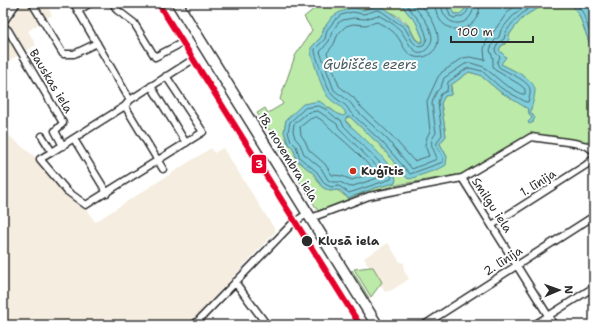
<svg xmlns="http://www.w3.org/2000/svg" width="597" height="328" font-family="'Shantell Sans',sans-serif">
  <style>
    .built { fill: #f5eddf }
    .green { fill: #bceaa8; stroke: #748a6a }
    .water { fill: #7fcedc; stroke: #5d8d95 }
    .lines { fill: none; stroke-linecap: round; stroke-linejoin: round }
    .shore { stroke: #4d6c72; stroke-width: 1 }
    .street-casing { stroke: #2b2b2b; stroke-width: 9 }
    .secondary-casing { stroke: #2b2b2b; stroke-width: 12 }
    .primary-casing { stroke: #2b2b2b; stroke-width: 13 }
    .street { stroke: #fff; stroke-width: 6 }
    .secondary { stroke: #fff; stroke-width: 9 }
    .primary { stroke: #fff; stroke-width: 10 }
    .tram-1-casing { stroke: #fff; stroke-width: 9 }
    .tram-1 { stroke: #e4002b; stroke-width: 6 }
    .poi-dot { fill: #c8321e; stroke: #fff; stroke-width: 1.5 }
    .stop-dot { fill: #2b2b2b; stroke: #fff; stroke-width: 1.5 }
    .labels { text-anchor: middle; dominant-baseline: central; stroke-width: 4; stroke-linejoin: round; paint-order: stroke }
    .street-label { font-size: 12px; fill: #2b2b2b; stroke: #fff }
    .poi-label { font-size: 12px; font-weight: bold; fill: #2b2b2b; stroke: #fff; text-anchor: start }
    .stop-label { font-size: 12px; font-weight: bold; fill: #2b2b2b; stroke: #fff; text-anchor: start }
    .water-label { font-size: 13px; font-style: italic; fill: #445c60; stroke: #fff }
    .line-badge { stroke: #fff; stroke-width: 1.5 }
    .badge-label { font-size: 11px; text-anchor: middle; font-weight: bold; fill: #fff }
  </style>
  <rect width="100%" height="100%" fill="#fff"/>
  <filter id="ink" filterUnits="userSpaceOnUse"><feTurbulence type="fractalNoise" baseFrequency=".025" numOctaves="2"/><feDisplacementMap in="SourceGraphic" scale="8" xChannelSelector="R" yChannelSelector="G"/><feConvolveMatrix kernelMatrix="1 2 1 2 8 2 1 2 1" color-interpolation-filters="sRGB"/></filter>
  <g filter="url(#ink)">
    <!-- built -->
    <path class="built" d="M 23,3 L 47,3 L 46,4 L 52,15 L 28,31 L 36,45 L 3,64 L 3,32 Z
      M 3,131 L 35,157 L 77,195 L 95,222 L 211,148 L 214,153 L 223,148 L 276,231 L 188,325 L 3,325 Z
      M 388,243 L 400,262 L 404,263 L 404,271 L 409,279 L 392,290 L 385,292 L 364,258 Z"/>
    <!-- green -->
    <path class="green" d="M 318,3 L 401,3 L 406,11 L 416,22 L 423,39 L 422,42 C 414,42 413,31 408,25 C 401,16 387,11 378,5 L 364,10 L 358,9 L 324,28 L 321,37 L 311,48 L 333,101 L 344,109 L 346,114 L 343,117 L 338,115 L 329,107 L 286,120 L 284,132 L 288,143 L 293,148 L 297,160 L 314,174 L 322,187 L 330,191 L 337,190 L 348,198 L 375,188 L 395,183 L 391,168 L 352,127 L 345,120 L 347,117 L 350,117 L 380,145 L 407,178 L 447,157 L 440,144 L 441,142 L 446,136 L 441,103 L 445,96 L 452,93 L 451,85 L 469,72 L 480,75 L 499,91 L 529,109 C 529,114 532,117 533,123 L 533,115 L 530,112 L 532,103 L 524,76 L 501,64 L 499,50 L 501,46 L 505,44 C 510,32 520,18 531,12 C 536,9 541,8 545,3 L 571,3 L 579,15 L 594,55 L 594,149 L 586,144 L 555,136 L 531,135 L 511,145 L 463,174 L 402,184 L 367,193 L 318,211 L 280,150 L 282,147 L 279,143 L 274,141 L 272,131 L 266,128 L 257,113 L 265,108 L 268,113 L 283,104 L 280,99 L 295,56 L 312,30 L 304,17 L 315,8 Z
      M 449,3 L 465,3 L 465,9 L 460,14 L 454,14 Z
      M 370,267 L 373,267 L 382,282 L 371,297 L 354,269 Z
      M 352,270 L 369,298 L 365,297 L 351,273 Z"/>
    <!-- water -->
    <path class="water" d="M 401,3 L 449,3 L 454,14 L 460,14 L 465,9 L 465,3 L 545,3 C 541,8 536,9 531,12 C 522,17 515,27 509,35 L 509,40 L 501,46 L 499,50 L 506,57 L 501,64 C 510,69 534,78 535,90 C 535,97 532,105 530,112 L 535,118 L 532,123 L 529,124 L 528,122 L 532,118 L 529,114 L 528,109 L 499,91 L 480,75 L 469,72 L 451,85 L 451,95 L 445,96 L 441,103 L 446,136 L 441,142 L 440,144 L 447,157 L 446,165 L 441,168 L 410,179 L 407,178 L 380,145 L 350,117 L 347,117 L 345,120 L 346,122 C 359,133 393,164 396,179 L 395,183 L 375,188 L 348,198 L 341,191 L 337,190 L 330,191 L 322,187 L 314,174 L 297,160 L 293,148 L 288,143 L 284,132 L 286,120 L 303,104 L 319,101 C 327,106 334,113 343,116 L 346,114 C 343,105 331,103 326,94 C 320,84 315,65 311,53 L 311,48 L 321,37 L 324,28 L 332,17 L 340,12 L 352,8 L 364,10 L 378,5 L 383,7 L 408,26 L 415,39 L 420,43 L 422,42 L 423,39 L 416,22 L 406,11 Z
      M 571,3 L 594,3 L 594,55 L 579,15 Z"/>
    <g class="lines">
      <!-- shore -->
      <path class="shore" d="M 406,3 C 414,18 423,19 427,39 L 423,46 L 419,47 L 416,45 L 412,41 L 405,28 L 381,11 L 377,10 L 364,14 L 352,12 L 341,15 L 335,20 L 327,30 L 325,39 L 315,49 L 315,52 C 318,62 325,84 331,93 C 336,101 346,102 350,112 L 383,143 L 410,174 L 443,162 C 444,148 429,151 442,135 L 438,102 L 441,94 L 447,91 L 448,82 L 466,69 L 470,68 L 482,71 L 501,88 L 526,102 L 528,102 C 529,98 531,93 530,89 C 528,80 506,72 499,67 L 497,63 L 500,57 L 496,53 L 495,50 L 498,43 L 504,39 C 505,28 519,16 528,9 C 531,7 535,6 539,3
        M 411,3 C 420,14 430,23 432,37 C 432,41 430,46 427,49 C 414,61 407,38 401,31 C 396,25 385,19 378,15 L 365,19 L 353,18 L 343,20 L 338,23 L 332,32 L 329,41 L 320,52 L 334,90 C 341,96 350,100 354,108 L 387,139 L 412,169 L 437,159 C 434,147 427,145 436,133 L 432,104 L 433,99 L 437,91 L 441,87 L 444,78 L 465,64 L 471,63 L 484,67 L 504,84 L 522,94 L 525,94 L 525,89 L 519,84 L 495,70 L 493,66 L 493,58 L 490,50 L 494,41 L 499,37 L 501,30 L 512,17 L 529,3
        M 419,3 C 430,14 449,41 430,54 C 426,57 420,58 415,57 C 405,54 403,44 397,36 C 393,30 383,25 377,22 L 366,25 L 353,24 L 346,26 L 338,34 L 334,44 L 327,53 L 339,86 L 354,98 L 359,105 L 391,135 L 414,161 L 429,156 L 425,145 L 427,137 L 430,131 L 427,101 L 438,77 L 442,72 L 463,58 L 470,57 L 485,60 L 484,49 L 486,42 L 507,13 L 518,3
        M 435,3 C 436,39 480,37 480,3
        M 441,3 C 443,31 474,29 474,3
        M 446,3 L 450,16 L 454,18 C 464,17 469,13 469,3
        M 576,3 L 583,13 L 594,44
        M 319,106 L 327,110 L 336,118 L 341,120 L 343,125 L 388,171 L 392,177 L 391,179 L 349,193 L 339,186 L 331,187 L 325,184 L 317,172 L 300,158 L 296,146 L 291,141 L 288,132 L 290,122 L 305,108 Z
        M 318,111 L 337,124 L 339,128 L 384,174 L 384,176 L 350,187 L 340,182 L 332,182 L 328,180 L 321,168 L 304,154 L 300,144 L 295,138 L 293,131 L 294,124 L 307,113 Z
        M 317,117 C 324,121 330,128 336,134 C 349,145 362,157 373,170 L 373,173 L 352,180 L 342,176 L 332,175 L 325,164 L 309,150 L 305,141 L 301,135 L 300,127 L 310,119 Z"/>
      <defs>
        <path id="street" d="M 32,3 L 63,54 L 74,54 L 97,43
          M 74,3 L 78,11 L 130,100
          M 113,3 L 117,10 L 134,23 L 155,57 L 178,45
          M 78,11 L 90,3
          M 3,26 L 8,30 L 63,123 L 55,131 L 63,146
          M 151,86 L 186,143
          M 125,106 L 163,169
          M 42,136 L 52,152 L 125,106 L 130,100 L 189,62
          M 74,139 L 107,193
          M 52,152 L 40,159 L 67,191 L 86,205 L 203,132 L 166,76
          M 462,178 L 554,325
          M 311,218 L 369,196 L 462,178 L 531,137 L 574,143 L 587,146 L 594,151
          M 492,225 L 586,165 L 594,158
          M 235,282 L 267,325
          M 194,325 L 292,224 L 308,213
          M 424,325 L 594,216
          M 534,325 L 594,287"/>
        <path id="secondary" d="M 3,20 L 15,3"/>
        <path id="primary" d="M 177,3 L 377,325"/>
      </defs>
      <!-- street casing -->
      <use href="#street" class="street-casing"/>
      <!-- secondary casing -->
      <use href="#secondary" class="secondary-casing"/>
      <!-- primary casing -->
      <use href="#primary" class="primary-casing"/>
      <!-- street -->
      <use href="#street" class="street"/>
      <!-- secondary -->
      <use href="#secondary" class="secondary"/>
      <!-- primary -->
      <use href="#primary" class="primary"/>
      <defs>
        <path id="tram-1" d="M 158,3 L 360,325"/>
      </defs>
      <!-- tram-1 casing -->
      <use href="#tram-1" class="tram-1-casing"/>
      <!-- tram-1 -->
      <use href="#tram-1" class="tram-1"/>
    </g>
  </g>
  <!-- markers -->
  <circle class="poi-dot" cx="353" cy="171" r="4"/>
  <circle class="stop-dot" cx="307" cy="241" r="6"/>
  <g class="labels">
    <!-- street labels -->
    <g class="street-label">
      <text transform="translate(51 81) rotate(59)">Bauskas iela</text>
      <text transform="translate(288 157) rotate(58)">18. novembra iela</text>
      <text transform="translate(538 183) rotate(-32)">1. līnija</text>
      <text transform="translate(492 205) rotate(57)">Smilgu iela</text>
      <text transform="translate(503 261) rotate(-33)">2. līnija</text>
    </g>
    <!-- poi labels -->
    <g class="poi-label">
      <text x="361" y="171">Kuģītis</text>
    </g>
    <!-- stop labels -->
    <g class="stop-label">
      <text x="318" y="241">Klusā iela</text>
    </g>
    <!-- water labels -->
    <g class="water-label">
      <text x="370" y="64">Gubiščes ezers</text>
    </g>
  </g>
  <rect class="line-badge" x="251" y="154" width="16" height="20" rx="4" fill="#e4002b"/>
  <g class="badge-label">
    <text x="259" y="168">3</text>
  </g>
  <!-- margin -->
  <rect width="597" height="328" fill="none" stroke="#fff" stroke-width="16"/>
  <rect x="8" y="8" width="581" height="312" fill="none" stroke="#2b2b2b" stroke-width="1.5" filter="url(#ink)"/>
  <!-- north arrow -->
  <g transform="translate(559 290) rotate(88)" stroke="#ffffff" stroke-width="3" paint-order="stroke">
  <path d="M0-3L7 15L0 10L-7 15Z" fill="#2b2b2b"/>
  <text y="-6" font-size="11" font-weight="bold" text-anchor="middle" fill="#2b2b2b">N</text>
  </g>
  <!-- scale -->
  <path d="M451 36v6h82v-6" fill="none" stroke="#2b2b2b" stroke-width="2"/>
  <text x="457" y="36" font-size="12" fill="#2b2b2b" stroke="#ffffff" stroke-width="3" paint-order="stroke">100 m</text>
</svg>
